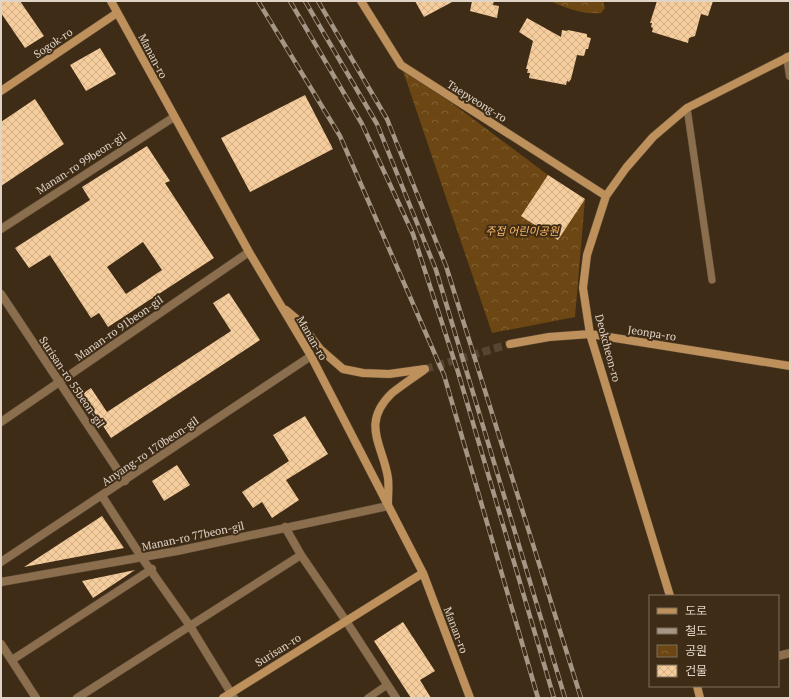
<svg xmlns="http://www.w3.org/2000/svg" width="791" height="699" font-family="'PT Serif','Noto Sans KR',serif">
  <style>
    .park { fill: url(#park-crowns) }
    .building { fill: url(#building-cross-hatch); fill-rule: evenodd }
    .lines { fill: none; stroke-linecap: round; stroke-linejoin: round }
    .secondary-tunnel { stroke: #574531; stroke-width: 8; stroke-dasharray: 8 4; stroke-linecap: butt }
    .lane-casing { stroke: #594732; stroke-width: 8 }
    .street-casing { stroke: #594732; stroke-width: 9 }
    .secondary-casing { stroke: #594732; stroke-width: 9 }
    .lane { stroke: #8a6e4e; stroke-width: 7 }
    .street { stroke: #8a6e4e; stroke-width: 8 }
    .secondary { stroke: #bd905c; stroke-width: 8 }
    .rail-casing { stroke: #a59686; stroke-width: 4.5 }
    .rail { stroke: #3f2c16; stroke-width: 3; stroke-dasharray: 9; stroke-linecap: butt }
    .labels { text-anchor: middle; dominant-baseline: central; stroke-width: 4; stroke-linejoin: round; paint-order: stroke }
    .street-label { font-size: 11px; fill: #e0d4c7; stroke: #3f2c16 }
    .park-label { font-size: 11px; font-style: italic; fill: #fdb966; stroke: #3f2c16 }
  </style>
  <defs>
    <pattern id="park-crowns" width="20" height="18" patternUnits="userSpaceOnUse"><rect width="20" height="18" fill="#6c4714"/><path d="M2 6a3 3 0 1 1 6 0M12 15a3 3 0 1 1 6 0" fill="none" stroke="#816135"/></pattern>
    <pattern id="building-cross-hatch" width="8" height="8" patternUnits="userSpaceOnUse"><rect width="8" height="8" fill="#f5cc9c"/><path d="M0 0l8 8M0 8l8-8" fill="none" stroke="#d1b089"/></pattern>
  </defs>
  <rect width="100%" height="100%" fill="#3f2c16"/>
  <!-- park -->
  <path class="park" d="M 550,1 L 603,1 L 605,8 L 601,13 C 583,15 566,8 550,1 Z
    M 401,65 L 548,175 L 585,199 L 575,317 L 492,333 Z"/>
  <!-- building -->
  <path class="building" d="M 1,1 L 20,1 L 44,36 L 25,48 L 1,13 Z
    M 415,1 L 454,1 L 424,17 Z
    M 472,1 L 494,1 L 493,5 L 499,6 L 497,18 L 470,11 Z
    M 657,1 L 713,1 L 708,16 L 701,14 L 695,36 L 689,38 L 688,43 L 652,32 L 653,28 L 651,27 L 652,23 L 650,23 Z
    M 527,18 L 561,37 L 562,30 L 567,31 L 568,30 L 587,34 L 587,37 L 591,38 L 588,49 L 586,49 L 584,56 L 577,55 L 571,79 L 569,82 L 567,81 L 566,85 L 529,78 L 530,73 L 527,73 L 528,69 L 526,69 L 533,41 L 519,32 Z
    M 100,48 L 116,74 L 86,91 L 70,65 Z
    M 305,95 L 333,149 L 250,192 L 221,138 Z
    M 35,99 L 64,144 L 1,186 L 1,122 Z
    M 147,146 L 170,181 L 165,183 L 214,258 L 108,327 L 99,313 L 91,318 L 50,255 L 29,268 L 15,248 L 90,200 L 82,187 ZM 143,242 L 162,270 L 126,294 L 107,267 Z
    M 548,175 L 585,199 L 558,240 L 521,216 Z
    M 229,293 L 260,340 L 111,438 L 82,394 L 91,388 L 107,412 L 231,331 L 213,303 Z
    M 305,416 L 328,454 L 286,480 L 299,500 L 272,518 L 262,502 L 253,508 L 242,492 L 289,461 L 273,435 Z
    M 177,465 L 190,485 L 164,501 L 152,481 Z
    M 102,516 L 124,548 L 24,567 Z
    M 135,570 L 93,598 L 82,581 Z
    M 403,622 L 435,671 L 420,680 L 431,698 L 411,698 L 374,641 Z"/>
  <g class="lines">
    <!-- secondary-tunnel -->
    <path class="secondary-tunnel" d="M 425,369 L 510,344"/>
    <defs>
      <path id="lane" d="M 687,108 L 712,280
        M 368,698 L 387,685"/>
      <path id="street" d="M 787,57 L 790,76
        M 1,229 L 174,117
        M 1,294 L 125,481
        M 1,422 L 249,252
        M 102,496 L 142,558 L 190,626 L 234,698
        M 285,527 L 301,555 L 346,621 L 396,698
        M 1,562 L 311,356
        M 1,582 L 177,551 L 388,506
        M 1,644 L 36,698
        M 778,656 L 790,653
        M 12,660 L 152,569
        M 77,698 L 301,555"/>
      <path id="secondary" d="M 111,1 L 249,252 L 311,356 L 423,573 L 470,698
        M 361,1 L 401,65 L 606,196
        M 1,91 L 117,13
        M 286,310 L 299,321 L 320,349 L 343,369 L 363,373 L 389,374 L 425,369
        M 510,344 L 549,337 L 590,334 L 790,366
        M 388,503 C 388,495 389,486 388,478 C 383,445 360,424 392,393 C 402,385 414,377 424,370
        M 670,596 L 590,334 L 583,288 L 587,255 L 606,196 L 626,168 L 653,137 L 687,108 L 790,56
        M 697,686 L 700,698
        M 223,698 L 423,573"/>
    </defs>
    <!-- lane casing -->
    <use href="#lane" class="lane-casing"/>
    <!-- street casing -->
    <use href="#street" class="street-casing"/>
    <!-- secondary casing -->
    <use href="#secondary" class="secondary-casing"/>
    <!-- lane -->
    <use href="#lane" class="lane"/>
    <!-- street -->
    <use href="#street" class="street"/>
    <!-- secondary -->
    <use href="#secondary" class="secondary"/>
    <defs>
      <path id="rail" d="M 258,1 L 340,136 L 444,375 L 538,698
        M 290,1 L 362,124 L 413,234 L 458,372 L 554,698
        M 305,1 L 377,124 L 436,270 L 565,698
        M 318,1 L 387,119 L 446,266 L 581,698"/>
    </defs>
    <!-- rail casing -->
    <use href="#rail" class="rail-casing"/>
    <!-- rail -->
    <use href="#rail" class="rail"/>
  </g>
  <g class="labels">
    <!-- street labels -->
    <g class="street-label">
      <text transform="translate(53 43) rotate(-34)">Sogok-ro</text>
      <text transform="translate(153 56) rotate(62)">Manan-ro</text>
      <text transform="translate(477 101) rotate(32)">Taepyeong-ro</text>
      <text transform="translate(81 163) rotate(-33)">Manan-ro 99beon-gil</text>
      <text transform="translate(119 328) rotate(-35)">Manan-ro 91beon-gil</text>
      <text transform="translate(652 333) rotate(9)">Jeonpa-ro</text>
      <text transform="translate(312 338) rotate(60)">Manan-ro</text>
      <text transform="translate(608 348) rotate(75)">Deokcheon-ro</text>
      <text transform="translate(72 382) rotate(56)">Surisan-ro 55beon-gil</text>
      <text transform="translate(150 451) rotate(-34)">Anyang-ro 170beon-gil</text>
      <text transform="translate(193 536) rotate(-12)">Manan-ro 77beon-gil</text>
      <text transform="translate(456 630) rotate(69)">Manan-ro</text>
      <text transform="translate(278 650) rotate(-32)">Surisan-ro</text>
    </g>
    <!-- park labels -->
    <g class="park-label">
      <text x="522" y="231">주접 어린이공원</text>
    </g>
  </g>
  <!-- border -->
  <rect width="791" height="699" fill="none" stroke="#e0d4c7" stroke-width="4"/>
  <!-- legend -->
  <rect x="649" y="595" width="130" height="92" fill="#3f2c16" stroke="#7f6f5d"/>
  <rect x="657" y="608" width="20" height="6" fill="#bd905c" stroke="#7f6f5d"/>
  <text x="685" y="615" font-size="12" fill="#e0d4c7">도로</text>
  <rect x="657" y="628" width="20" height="6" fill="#a59686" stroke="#7f6f5d"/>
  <text x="685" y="635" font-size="12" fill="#e0d4c7">철도</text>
  <rect x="657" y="645" width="20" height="12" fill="url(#park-crowns)" stroke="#7f6f5d"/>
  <text x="685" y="655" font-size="12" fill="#e0d4c7">공원</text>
  <rect x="657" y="665" width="20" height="12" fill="url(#building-cross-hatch)" stroke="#7f6f5d"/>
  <text x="685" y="675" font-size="12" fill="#e0d4c7">건물</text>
</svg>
